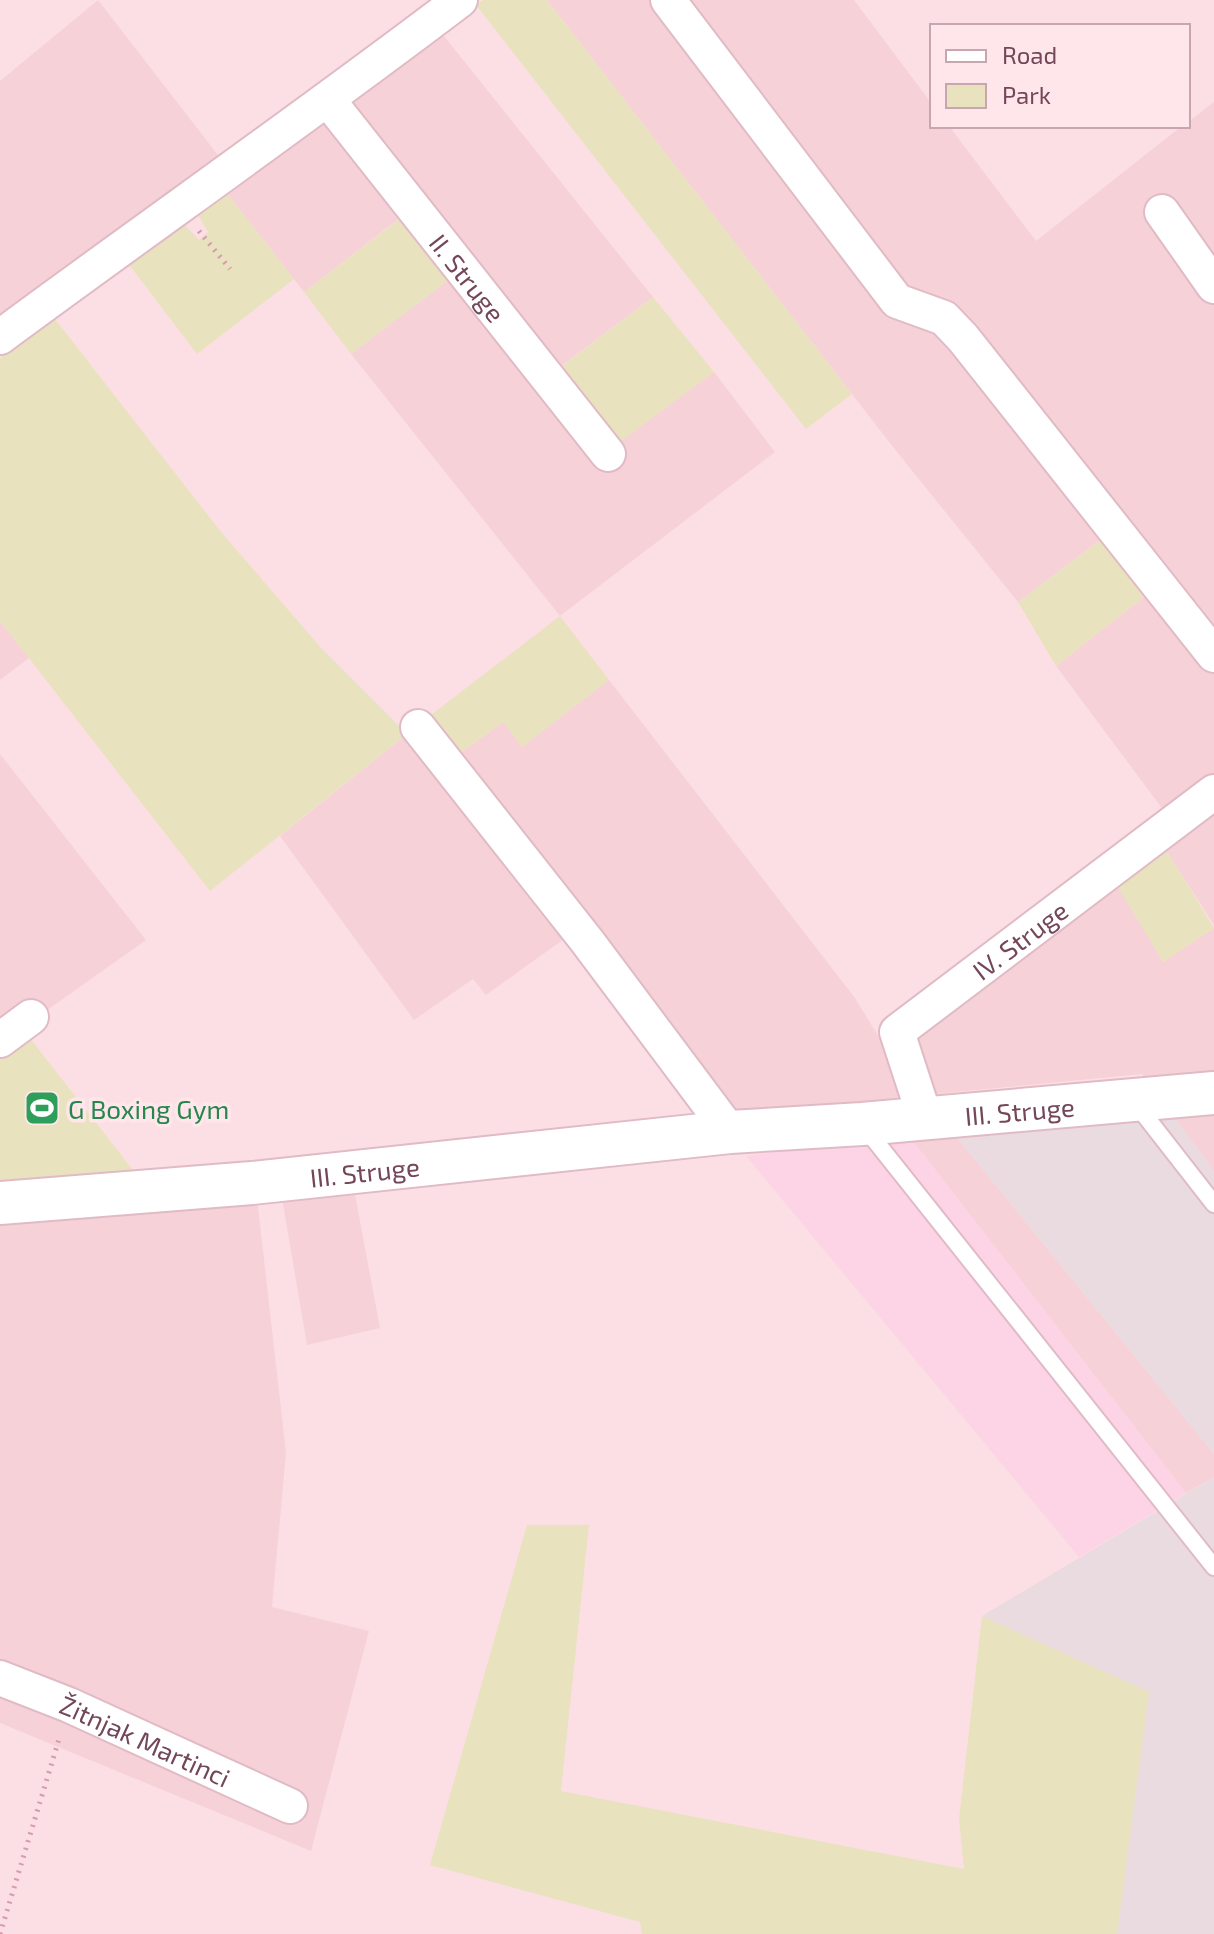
<svg xmlns="http://www.w3.org/2000/svg" width="1214" height="1934" font-family="'Exo 2',sans-serif">
  <style>
    .residential { fill: #f6d1d8 }
    .commercial { fill: #fdd3e6 }
    .industrial { fill: #eadbe0 }
    .green { fill: #e9e2be }
    .lines { fill: none; stroke-linecap: round; stroke-linejoin: round }
    .service-casing { stroke: #e0bbc6; stroke-width: 20 }
    .minor-casing { stroke: #e0bbc6; stroke-width: 38 }
    .tertiary-casing { stroke: #e0bbc6; stroke-width: 46 }
    .path { stroke: #d69ab1; stroke-width: 5; stroke-dasharray: 2 6; stroke-linecap: butt }
    .service { stroke: #fff; stroke-width: 16 }
    .minor { stroke: #fff; stroke-width: 34 }
    .tertiary { stroke: #fff; stroke-width: 42 }
    .labels { text-anchor: middle; dominant-baseline: central; stroke-width: 7; stroke-linejoin: round; paint-order: stroke }
    .street-label { font-size: 26px; fill: #734759; stroke: #ffe6ea }
    .leisure-label { font-size: 26px; fill: #27864d; stroke: #ffe6ea; text-anchor: start }
  </style>
  <rect width="100%" height="100%" fill="#fcdfe4"/>
  <!-- residential -->
  <path class="residential" d="M 98,0 L 221,159 L 0,321 L 0,81 Z
    M 547,0 L 854,0 L 932,104 L 932,126 L 949,126 L 1036,241 L 1159,144 L 1182,126 L 1188,126 L 1188,122 L 1214,102 L 1214,925 L 1151,827 L 1167,815 L 1056,666 L 1167,579 L 1125,521 L 1018,602 L 893,447 Z
    M 440,31 L 653,297 L 536,385 L 594,461 L 714,372 L 775,452 L 560,616 L 351,354 L 471,263 L 422,201 L 304,292 L 223,188 Z
    M 0,621 L 29,658 L 0,680 Z
    M 609,680 L 855,998 L 888,1052 L 1115,882 L 1163,962 L 1214,928 L 1214,1171 L 1142,1074 L 729,1114 L 585,924 L 486,995 L 473,979 L 414,1020 L 280,836 L 407,734 L 439,769 L 503,722 L 523,746 Z
    M 0,754 L 146,940 L 22,1028 L 0,1029 Z
    M 954,1134 L 1214,1454 L 1214,1477 L 1186,1493 L 909,1136 Z
    M 354,1189 L 380,1328 L 307,1345 L 282,1198 Z
    M 257,1198 L 286,1453 L 272,1607 L 369,1631 L 311,1851 L 0,1723 L 0,1220 Z"/>
  <!-- commercial -->
  <path class="commercial" d="M 909,1136 L 1186,1493 L 1079,1557 L 746,1156 Z"/>
  <!-- industrial -->
  <path class="industrial" d="M 1170,1111 L 1214,1171 L 1214,1454 L 954,1134 Z
    M 1214,1477 L 1214,1934 L 1117,1934 L 1149,1692 L 982,1616 Z"/>
  <!-- green -->
  <path class="green" d="M 483,0 L 547,0 L 852,394 L 806,429 L 476,5 Z
    M 223,188 L 294,279 L 197,354 L 127,262 L 184,224 L 199,240 L 208,232 L 198,215 L 202,208 Z
    M 401,218 L 450,279 L 351,354 L 304,292 Z
    M 653,297 L 714,372 L 616,445 L 558,369 Z
    M 55,319 L 221,532 L 322,649 L 407,734 L 210,891 L 0,621 L 0,358 Z
    M 1111,532 L 1154,589 L 1056,666 L 1018,602 Z
    M 560,616 L 609,680 L 522,747 L 503,722 L 455,757 L 427,718 Z
    M 1164,846 L 1214,928 L 1163,962 L 1115,882 Z
    M 22,1028 L 133,1170 L 0,1183 L 0,1045 Z
    M 527,1525 L 589,1525 L 561,1791 L 964,1869 L 959,1819 L 982,1616 L 1149,1692 L 1117,1934 L 642,1934 L 640,1922 L 430,1865 Z"/>
  <g class="lines">
    <defs>
      <path id="service" d="M 1136,1104 L 1214,1204
        M 865,1128 L 1214,1567"/>
      <g id="minor">
        <path d="M 668,0 L 897,301 L 944,318 L 963,338 L 1214,655"/>
        <path id="s1" d="M 328,100 L 608,454"/>
        <path d="M 1162,212 L 1214,286"/>
        <path d="M 0,337 C 153,224 309,115 460,0"/>
        <path d="M 418,727 L 587,941 L 730,1132"/>
        <path d="M 0,1040 L 31,1017"/>
        <path id="s2" d="M 925,1118 L 897,1032 L 1214,792"/>
        <path id="s3" d="M 0,1678 L 69,1705 L 290,1806"/>
      </g>
      <g id="tertiary">
        <path id="s4" d="M 0,1203 L 252,1183 L 730,1132 L 862,1124 L 1214,1093"/>
      </g>
    </defs>
    <!-- service casing -->
    <use href="#service" class="service-casing"/>
    <!-- minor casing -->
    <use href="#minor" class="minor-casing"/>
    <!-- tertiary casing -->
    <use href="#tertiary" class="tertiary-casing"/>
    <!-- path -->
    <path class="path" d="M 199,231 L 230,269
      M 0,1934 L 60,1736"/>
    <!-- service -->
    <use href="#service" class="service"/>
    <!-- minor -->
    <use href="#minor" class="minor"/>
    <!-- tertiary -->
    <use href="#tertiary" class="tertiary"/>
  </g>
  <!-- icons -->
  <defs>
    <symbol id="stadium-square" viewBox="-11 -11 22 22"><rect x="-9" y="-9" width="18" height="18" rx="4" fill="#2e9e5b" stroke="#ffe6ea"/><path d="M0-5a6.5 5 0 1 0 0 10a6.5 5 0 1 0 0-10ZM-3.5-1.8h7v3.6h-7Z" fill="#fff"/></symbol>
  </defs>
  <g fill-rule="evenodd">
    <use href="#stadium-square" x="22" y="1088" width="40" height="40"/>
  </g>
  <g class="labels">
    <!-- street labels -->
    <g class="street-label">
      <text stroke="none"><textPath href="#s1" startOffset="226">II. Struge</textPath></text>
      <text stroke="none"><textPath href="#s2" startOffset="244">IV. Struge</textPath></text>
      <text stroke="none"><textPath href="#s4" startOffset="1024">III. Struge</textPath></text>
      <text stroke="none"><textPath href="#s4" startOffset="366">III. Struge</textPath></text>
      <text stroke="none"><textPath href="#s3" startOffset="158">Žitnjak Martinci</textPath></text>
    </g>
    <!-- leisure labels -->
    <g class="leisure-label">
      <text x="68" y="1108">G Boxing Gym</text>
    </g>
  </g>
  <!-- legend -->
  <rect x="930" y="24" width="260" height="104" fill="#ffe6ea" stroke="#c7a6b0" stroke-width="2"/>
  <rect x="946" y="50" width="40" height="12" fill="#ffffff" stroke="#c7a6b0" stroke-width="2"/>
  <text x="1002" y="64" font-size="24" fill="#734759">Road</text>
  <rect x="946" y="84" width="40" height="24" fill="#e9e2be" stroke="#c7a6b0" stroke-width="2"/>
  <text x="1002" y="104" font-size="24" fill="#734759">Park</text>
</svg>
